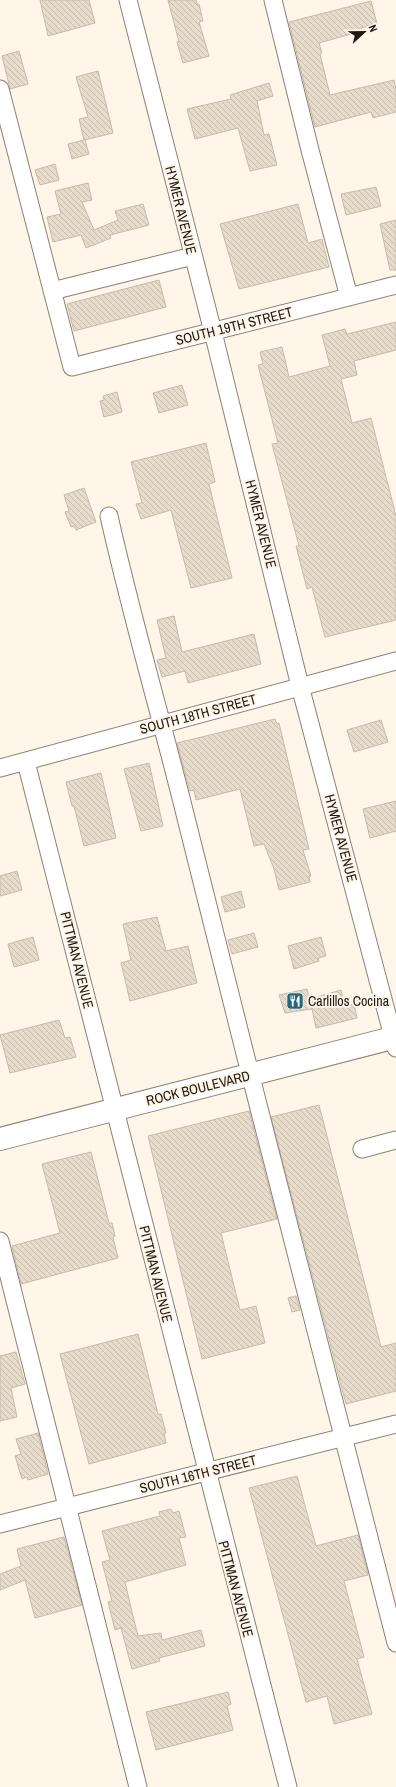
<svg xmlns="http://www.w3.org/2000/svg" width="396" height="1787" font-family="'Archivo Narrow',sans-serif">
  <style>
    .building { fill: url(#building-back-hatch); stroke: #c6bbab }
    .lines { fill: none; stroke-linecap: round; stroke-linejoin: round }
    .minor-casing { stroke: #8c8172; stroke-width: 19 }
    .major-casing { stroke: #8c8172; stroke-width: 24 }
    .minor { stroke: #fff; stroke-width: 17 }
    .major { stroke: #fff; stroke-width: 22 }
    .labels { text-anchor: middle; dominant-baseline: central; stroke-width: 4; stroke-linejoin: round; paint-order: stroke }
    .street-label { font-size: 14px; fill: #1d1813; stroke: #fff5e8 }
    .poi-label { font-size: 14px; fill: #1d1813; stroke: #fff5e8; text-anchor: start }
  </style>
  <defs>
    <pattern id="building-back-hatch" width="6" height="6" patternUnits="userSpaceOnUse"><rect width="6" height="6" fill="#e7dbcb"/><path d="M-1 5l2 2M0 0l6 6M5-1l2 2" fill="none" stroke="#c6bbad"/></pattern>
  </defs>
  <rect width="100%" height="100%" fill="#fff5e8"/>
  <!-- building -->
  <path class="building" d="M 40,0 L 89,0 L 95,23 L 48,36 Z
    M 168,0 L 196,0 L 197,4 L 199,4 L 203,21 L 199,22 L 209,56 L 183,63 L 177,42 L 179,42 Z
    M 371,1 L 377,24 L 361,28 L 362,31 L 319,43 L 322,53 L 320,54 L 330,95 L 394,80 L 396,89 L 396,112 L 373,118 L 371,112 L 315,127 L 289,22 Z
    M 19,51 L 28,84 L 10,89 L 2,56 Z
    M 98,71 L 113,133 L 85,140 L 89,154 L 72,159 L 68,144 L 84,140 L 79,119 L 88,117 L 76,77 Z
    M 269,83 L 273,96 L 257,101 L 264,135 L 269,134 L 277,165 L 250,171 L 238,128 L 195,139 L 187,109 L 231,99 L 230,95 Z
    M 55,164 L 59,180 L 40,185 L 35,170 Z
    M 88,183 L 92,200 L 82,202 L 94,230 L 118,220 L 115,211 L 143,204 L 149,225 L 110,235 L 111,238 L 86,248 L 81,235 L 53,242 L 47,217 L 61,214 L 55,191 Z
    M 376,187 L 381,206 L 346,215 L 341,194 Z
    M 298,204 L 308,243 L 322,239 L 329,267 L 239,289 L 220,224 Z
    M 396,220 L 396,270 L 390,270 L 380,224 Z
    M 159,280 L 166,307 L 74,331 L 67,304 Z
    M 396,322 L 396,350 L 354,361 L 357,375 L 341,379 L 352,423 L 371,418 L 396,516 L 396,620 L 325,637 L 312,587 L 307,589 L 296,546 L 299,546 L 272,444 L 278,443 L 258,365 L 263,364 L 260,352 L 282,347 L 289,377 L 330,366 L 322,335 L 345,329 L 347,334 Z
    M 182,385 L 188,405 L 159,413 L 153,393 Z
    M 117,392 L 122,412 L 104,417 L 100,401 L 104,400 L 103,396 Z
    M 206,443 L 215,482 L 209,484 L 232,578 L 191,588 L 171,510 L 141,519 L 136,504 L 142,503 L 131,462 Z
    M 84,488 L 96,522 L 76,530 L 74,526 L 71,527 L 65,512 L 69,511 L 64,495 Z
    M 174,616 L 182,652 L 254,634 L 261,664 L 188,683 L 185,671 L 162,677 L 157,660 L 166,658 L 157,620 Z
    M 275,719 L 277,724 L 279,723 L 309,849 L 303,850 L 311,876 L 309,876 L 310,882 L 279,890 L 274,869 L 264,844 L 254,846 L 240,789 L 196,800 L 194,790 L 190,791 L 177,743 Z
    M 381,720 L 388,742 L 354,752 L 347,730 Z
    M 149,763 L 163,826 L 141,831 L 124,769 Z
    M 101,773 L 116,838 L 84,846 L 74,806 L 72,806 L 66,782 Z
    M 396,801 L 396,831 L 370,838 L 363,809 Z
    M 17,871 L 22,890 L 0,896 L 0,876 Z
    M 241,891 L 245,907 L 225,912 L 221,897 Z
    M 157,917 L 166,951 L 188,946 L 197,983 L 130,1001 L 121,963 L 131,960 L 123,924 Z
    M 254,933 L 258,947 L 232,954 L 228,940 Z
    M 33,937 L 39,960 L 14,967 L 8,944 Z
    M 321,937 L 326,956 L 318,958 L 319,961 L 294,969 L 288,946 Z
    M 307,989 L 312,1009 L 285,1013 L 279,995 Z
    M 341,990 L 345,1006 L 354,1004 L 357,1018 L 316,1028 L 310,999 Z
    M 59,1020 L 65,1038 L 70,1037 L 76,1057 L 10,1073 L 0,1035 Z
    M 319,1105 L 381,1347 L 396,1343 L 396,1391 L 346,1404 L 271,1117 Z
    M 249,1111 L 277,1219 L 221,1233 L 240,1310 L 256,1306 L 265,1343 L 202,1359 L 148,1136 Z
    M 91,1152 L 109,1223 L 112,1223 L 115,1236 L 113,1237 L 118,1258 L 21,1284 L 12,1246 L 60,1233 L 42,1164 Z
    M 296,1296 L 300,1310 L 292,1312 L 288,1298 Z
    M 138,1334 L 158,1414 L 161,1414 L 166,1433 L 164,1433 L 166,1443 L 89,1464 L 60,1354 Z
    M 16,1352 L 25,1384 L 11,1388 L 17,1417 L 0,1421 L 0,1356 Z
    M 38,1433 L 48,1474 L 28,1480 L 27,1477 L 22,1479 L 15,1456 L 21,1454 L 16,1439 Z
    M 297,1476 L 316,1546 L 358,1535 L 368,1575 L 344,1581 L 364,1657 L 357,1659 L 372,1714 L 334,1724 L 327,1696 L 306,1702 L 249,1488 Z
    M 171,1509 L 173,1513 L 179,1511 L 184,1530 L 186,1537 L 179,1538 L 186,1565 L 125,1582 L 132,1612 L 138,1636 L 161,1633 L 162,1640 L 201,1630 L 205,1646 L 159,1658 L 160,1661 L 132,1669 L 121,1628 L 115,1630 L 108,1602 L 112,1601 L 102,1562 L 110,1560 L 102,1531 L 160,1516 L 159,1512 Z
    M 64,1537 L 82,1605 L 35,1618 L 25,1580 L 0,1590 L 0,1574 L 21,1566 L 17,1549 Z
    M 228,1692 L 231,1704 L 227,1706 L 233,1730 L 156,1750 L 146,1712 Z"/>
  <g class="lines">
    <defs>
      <path id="minor" d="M 128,0 L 213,332 L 300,686 L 396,1048
        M 273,0 L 310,150 L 349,297
        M 0,89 L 72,367 L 396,285
        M 52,291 L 193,256
        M 109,516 C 132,619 162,720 187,822 C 255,1096 325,1369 396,1643
        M 26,762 L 288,1787
        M 0,768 L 396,661
        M 362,1149 L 396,1140
        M 0,1241 L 138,1787
        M 0,1524 L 396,1424"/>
      <path id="major" d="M 0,1139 L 396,1037"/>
    </defs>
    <!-- minor casing -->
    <use href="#minor" class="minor-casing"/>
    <!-- major casing -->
    <use href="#major" class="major-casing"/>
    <!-- minor -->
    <use href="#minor" class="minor"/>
    <!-- major -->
    <use href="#major" class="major"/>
  </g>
  <!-- icons -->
  <defs>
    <symbol id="restaurant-square" viewBox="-11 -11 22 22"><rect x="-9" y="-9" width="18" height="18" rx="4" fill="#246979" stroke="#fff5e8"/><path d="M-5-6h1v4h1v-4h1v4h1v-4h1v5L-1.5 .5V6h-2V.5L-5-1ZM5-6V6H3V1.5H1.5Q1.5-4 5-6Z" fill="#fff"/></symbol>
  </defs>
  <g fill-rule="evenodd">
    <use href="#restaurant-square" x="285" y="991" width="20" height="20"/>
  </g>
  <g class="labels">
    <!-- street labels -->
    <g class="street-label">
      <text transform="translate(181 210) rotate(76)">HYMER AVENUE</text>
      <text transform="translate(234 326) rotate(-14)">SOUTH 19TH STREET</text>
      <text transform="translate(261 524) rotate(76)">HYMER AVENUE</text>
      <text transform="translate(198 714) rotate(-15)">SOUTH 18TH STREET</text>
      <text transform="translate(341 838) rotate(75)">HYMER AVENUE</text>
      <text transform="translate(77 960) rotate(76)">PITTMAN AVENUE</text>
      <text transform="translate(198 1088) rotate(-14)">ROCK BOULEVARD</text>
      <text transform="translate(156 1274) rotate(76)">PITTMAN AVENUE</text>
      <text transform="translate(198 1474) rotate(-14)">SOUTH 16TH STREET</text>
      <text transform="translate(236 1589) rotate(75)">PITTMAN AVENUE</text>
    </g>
    <!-- poi labels -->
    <g class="poi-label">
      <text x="308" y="1001">Carlillos Cocina</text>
    </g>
  </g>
  <!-- north arrow -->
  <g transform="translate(364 32) rotate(68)" stroke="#fff5e8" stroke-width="3" paint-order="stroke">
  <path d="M0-3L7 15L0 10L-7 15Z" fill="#1d1813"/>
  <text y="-6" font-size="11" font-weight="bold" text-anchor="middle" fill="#1d1813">N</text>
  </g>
</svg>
